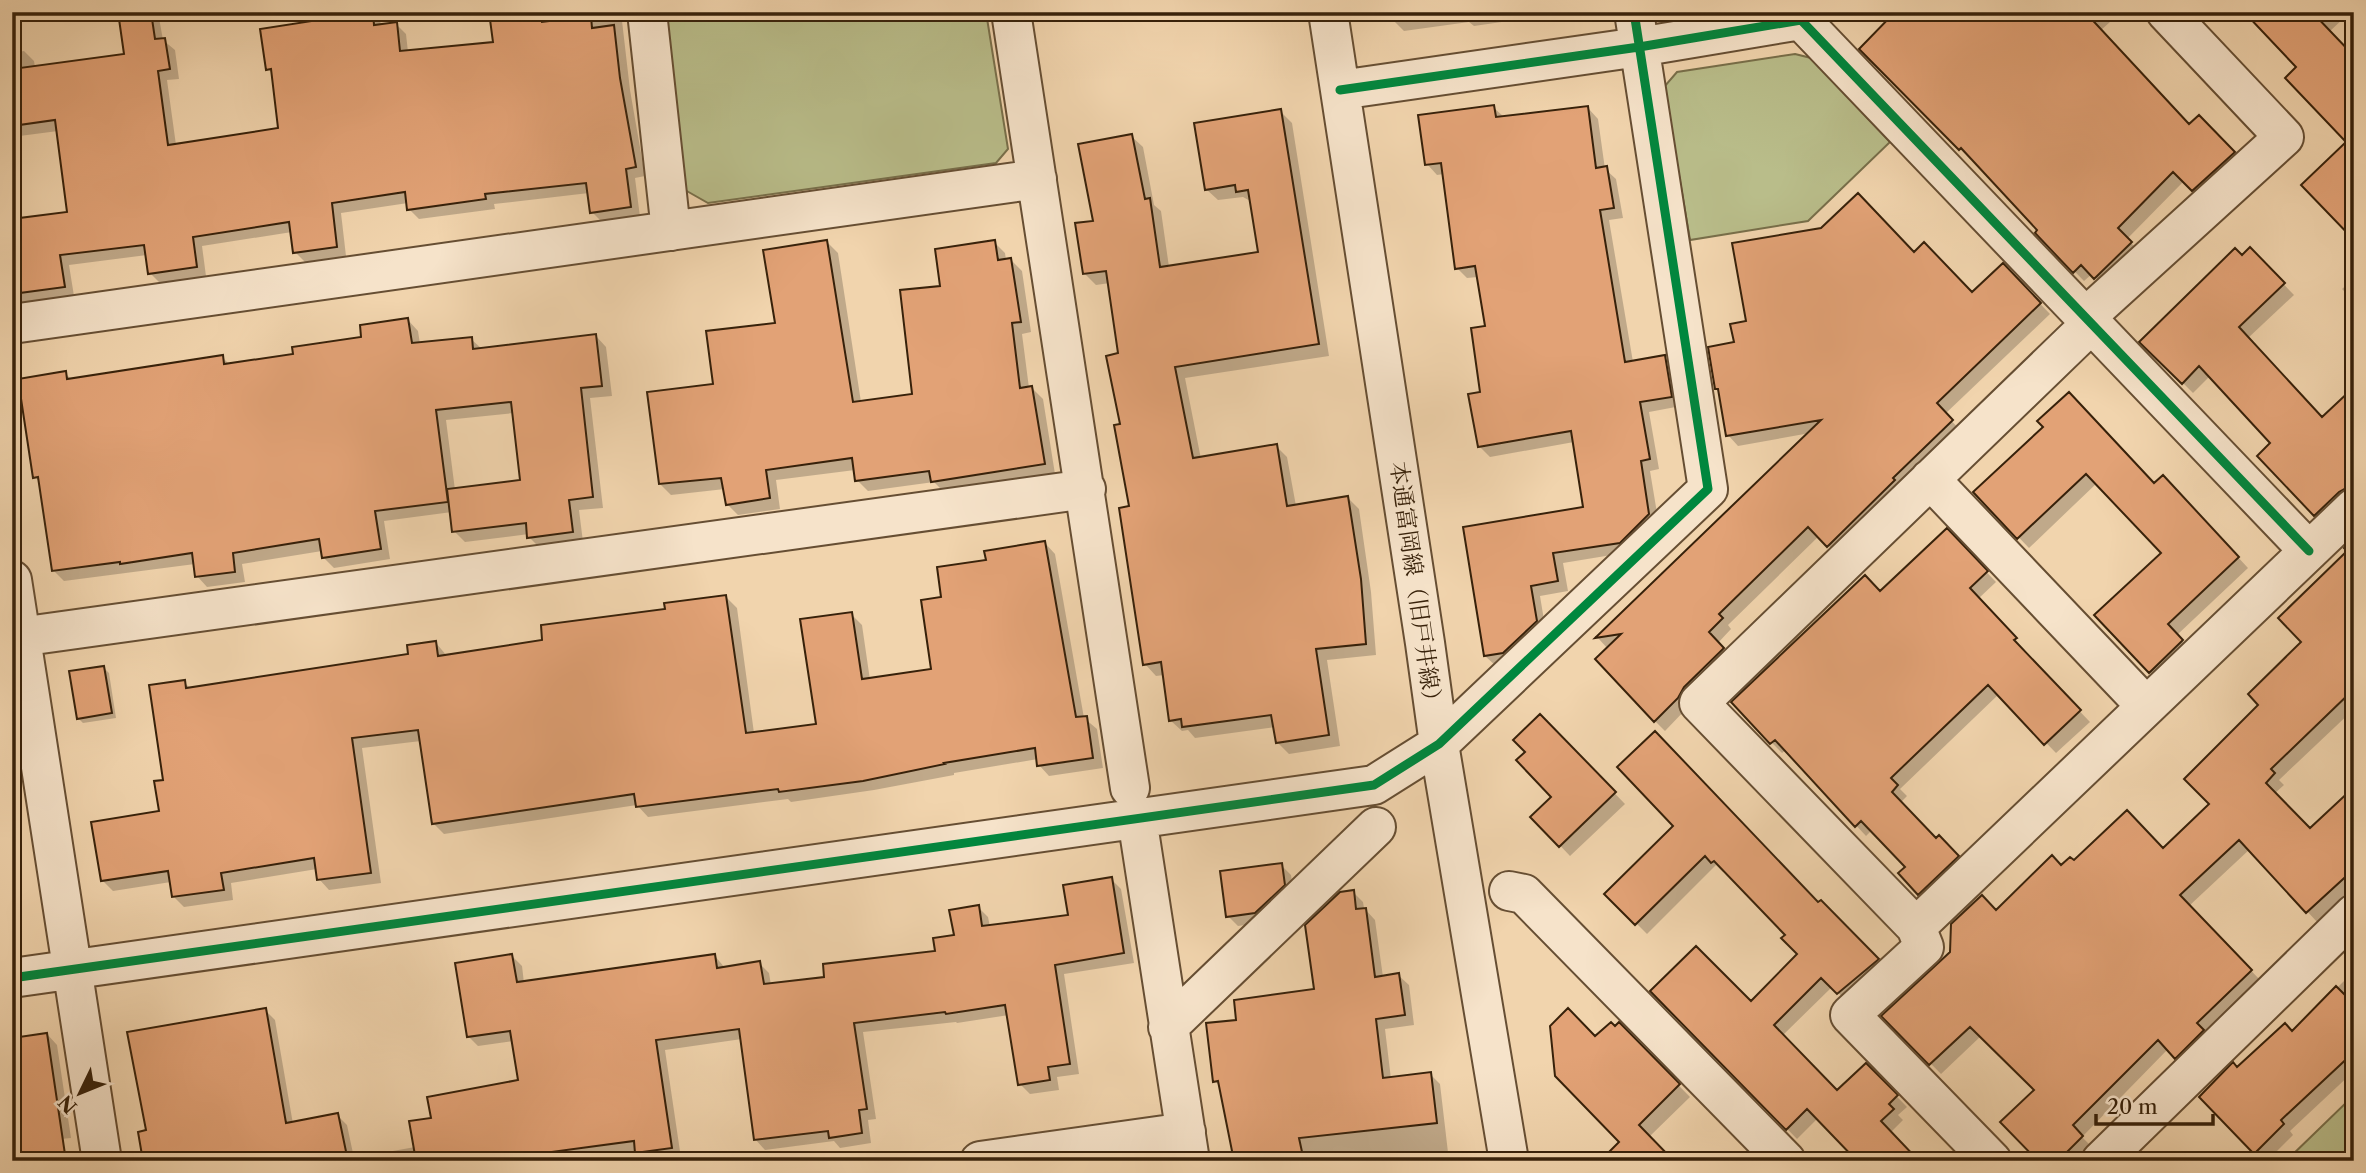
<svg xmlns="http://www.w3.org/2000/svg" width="2366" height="1173" font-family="'Libre Caslon Text','Noto Serif JP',serif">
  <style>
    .park { fill: #b9bd8a; stroke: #786f4a; stroke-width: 2 }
    .shadow { fill: #0003; fill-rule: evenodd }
    .building { fill: #e2a276; stroke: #37210a; stroke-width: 2 }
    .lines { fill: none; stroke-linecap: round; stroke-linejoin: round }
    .minor-casing { stroke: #664e33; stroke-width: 42 }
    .minor { stroke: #f6e3ca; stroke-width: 38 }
    .cycleway-casing { stroke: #f6e3ca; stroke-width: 13 }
    .cycleway { stroke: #00873e; stroke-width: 9 }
    .labels { text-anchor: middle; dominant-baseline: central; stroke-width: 6; stroke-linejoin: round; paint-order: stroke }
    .street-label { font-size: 23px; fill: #37210a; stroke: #f6e3ca }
  </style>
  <rect width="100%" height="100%" fill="#f1d4ad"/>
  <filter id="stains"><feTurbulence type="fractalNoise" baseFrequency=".00286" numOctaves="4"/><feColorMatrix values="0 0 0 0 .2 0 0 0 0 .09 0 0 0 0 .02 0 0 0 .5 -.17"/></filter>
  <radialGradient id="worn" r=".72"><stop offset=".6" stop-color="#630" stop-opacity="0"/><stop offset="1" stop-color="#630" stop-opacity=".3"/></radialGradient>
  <!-- park -->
  <path class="park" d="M 666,12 L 986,12 L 1008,149 L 996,163 L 708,203 L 685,190 Z
    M 1795,54 L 1811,58 L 1890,142 L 1808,221 L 1690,240 L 1664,87 L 1677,72 Z
    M 2354,1095 L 2354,1161 L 2286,1161 Z"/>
  <!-- shadow -->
  <path class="shadow" d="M 120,12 L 158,12 L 163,40 L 175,50 L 179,79 L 167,80 L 176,145 L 279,129 L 273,74 L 268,69 L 372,14 L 383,25 L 396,24 L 406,34 L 408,52 L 495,43 L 513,12 L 621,12 L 630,90 L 645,176 L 635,178 L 640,217 L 602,222 L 592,212 L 589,193 L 494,204 L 495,209 L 419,219 L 409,209 L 408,203 L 341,213 L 346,256 L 305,262 L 295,252 L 292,232 L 202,246 L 206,276 L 160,283 L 150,273 L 147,255 L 69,265 L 74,296 L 16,304 L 12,301 L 12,221 L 69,213 L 58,131 L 12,137 L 12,53 L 24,51 L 34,61 L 35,67 L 126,55 Z
    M 1391,12 L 1570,12 L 1474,26 L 1469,22 L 1404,31 L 1392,19 Z
    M 1672,12 L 1728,12 L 1680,20 Z
    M 1911,12 L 2101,12 L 2110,22 L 2100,31 L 2190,126 L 2199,118 L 2244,163 L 2203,200 L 2184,181 L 2127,239 L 2141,253 L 2106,288 L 2092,274 L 2084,281 L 2037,233 L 2040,230 L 1972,157 L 1970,159 L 1861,49 Z
    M 2236,12 L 2338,12 L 2344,18 L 2329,32 L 2247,13 L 2242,18 Z
    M 1493,107 L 1504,117 L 1588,108 L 1598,119 L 1605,169 L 1616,179 L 1623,218 L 1609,220 L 1633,362 L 1664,357 L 1675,367 L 1681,406 L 1649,412 L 1659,469 L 1650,471 L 1659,525 L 1630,552 L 1563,563 L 1568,591 L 1540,596 L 1546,632 L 1496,666 L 1485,656 L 1465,529 L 1585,508 L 1574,442 L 1490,457 L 1480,447 L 1487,328 L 1478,277 L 1467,278 L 1457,268 L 1444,174 L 1437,175 L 1427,164 Z
    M 1280,111 L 1292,123 L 1329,356 L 1185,378 L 1201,459 L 1276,446 L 1287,457 L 1296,506 L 1348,498 L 1359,509 L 1371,592 L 1376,655 L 1327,660 L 1340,746 L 1289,754 L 1277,742 L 1275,727 L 1195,738 L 1188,730 L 1182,731 L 1170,720 L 1164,675 L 1156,676 L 1145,664 L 1122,426 L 1120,355 L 1110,283 L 1096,285 L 1084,273 L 1095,222 L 1131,136 L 1143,147 L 1154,205 L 1161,211 L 1169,267 L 1260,253 L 1252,202 L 1243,197 L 1218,200 L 1206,189 Z
    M 2354,137 L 2354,250 L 2345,241 L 2351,234 Z
    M 827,242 L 838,253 L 861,402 L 914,396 L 942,288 L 994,242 L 1005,253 L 1006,260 L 1011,260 L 1022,271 L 1031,332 L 1022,334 L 1029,388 L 1032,388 L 1043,399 L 1055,474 L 944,492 L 934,482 L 868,491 L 857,480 L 855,470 L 776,480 L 780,509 L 738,515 L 727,504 L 725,489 L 671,495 L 660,484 L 715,385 L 777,324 Z
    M 2250,249 L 2294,295 L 2247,339 L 2323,419 L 2354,390 L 2354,493 L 2325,525 L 2259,456 L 2273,443 L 2210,376 L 2193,393 L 2142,342 Z
    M 1914,255 L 1973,295 L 2003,265 L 2050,314 L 1945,414 L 1962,432 L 1838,555 L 1819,536 L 1728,625 L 1731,629 L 1717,644 L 1733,660 L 1665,731 L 1655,721 L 1608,649 L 1598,638 L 1810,433 L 1738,446 L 1728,435 L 1721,393 L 1716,389 L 1736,343 L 1748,322 Z
    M 2354,278 L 2354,301 L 2342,289 Z
    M 408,320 L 418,331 L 420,344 L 471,339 L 482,349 L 596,336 L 606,347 L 612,396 L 590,398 L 603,508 L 579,510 L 583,542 L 540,548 L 529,537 L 529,534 L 465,542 L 454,531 L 452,512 L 384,521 L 390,559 L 334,568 L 323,557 L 322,551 L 242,564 L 245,582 L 207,587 L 197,576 L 195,564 L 64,581 L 53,570 L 40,482 L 35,477 L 65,373 L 72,380 L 222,357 L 230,365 L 295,355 L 363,339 ZM 514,413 L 522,481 L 455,490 L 446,420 Z
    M 2079,404 L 2154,485 L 2173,487 L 2248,568 L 2177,635 L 2192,651 L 2160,682 L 2097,615 L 2164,553 L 2097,483 L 2029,548 L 1975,492 Z
    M 1947,531 L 1996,582 L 1978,599 L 2025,650 L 2023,652 L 2090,722 L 2056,753 L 1999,694 L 1900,789 L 1907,796 L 1900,803 L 1936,840 L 1939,837 L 1968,867 L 1929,903 L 1901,873 L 1908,867 L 1872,830 L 1866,836 L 1786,750 L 1782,753 L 1733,703 L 1880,593 Z
    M 2354,541 L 2354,709 L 2279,780 L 2284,785 L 2274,794 L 2310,830 L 2354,790 L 2354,888 L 2317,922 L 2250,849 L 2189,906 L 2261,981 L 2186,1067 L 2168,1049 L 2082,1137 L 2092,1147 L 2078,1161 L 2040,1161 L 2036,1090 L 1981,1036 L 1941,1074 L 1884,1016 L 1996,912 L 2061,867 L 2074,863 L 2164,850 L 2211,804 L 2261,705 L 2304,642 Z
    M 1045,543 L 1055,554 L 1084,718 L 1097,729 L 1103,768 L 1049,776 L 1039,765 L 1038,759 L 954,773 L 954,775 L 874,790 L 791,802 L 788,799 L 648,817 L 637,805 L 444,834 L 433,823 L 421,741 L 362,748 L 381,883 L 329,890 L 319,879 L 317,869 L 231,883 L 233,900 L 184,907 L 174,897 L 171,882 L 113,891 L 102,880 L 161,812 L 184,682 L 191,689 L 410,656 L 436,643 L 447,656 L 543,642 L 726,597 L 737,608 L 754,733 L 818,725 L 851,614 L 862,625 L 870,680 L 933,671 L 943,598 L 988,561 Z
    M 104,668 L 109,673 L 116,718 L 83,723 L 78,718 Z
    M 1540,716 L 1625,804 L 1570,856 L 1533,817 L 1554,797 L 1527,752 Z
    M 1675,826 L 1819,904 L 1821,902 L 1887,970 L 1849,1003 L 1832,987 L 1782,1036 L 1838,1092 L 1866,1065 L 1907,1107 L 1898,1115 L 1903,1120 L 1890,1133 L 1818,1118 L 1797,1139 L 1652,991 L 1751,1004 L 1800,954 L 1788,935 L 1725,870 L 1723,872 L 1716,865 L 1647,934 L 1607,894 Z
    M 12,862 L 20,920 L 12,921 Z
    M 1281,865 L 1291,875 L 1294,895 L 1266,922 L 1238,926 L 1228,916 Z
    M 1111,879 L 1121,889 L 1134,963 L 1064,974 L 1079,1074 L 1057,1077 L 1059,1090 L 1030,1094 L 1020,1084 L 1009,1015 L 957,1023 L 956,1022 L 863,1032 L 876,1119 L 868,1120 L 871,1143 L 840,1148 L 834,1141 L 765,1150 L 755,1139 L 742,1039 L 665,1050 L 681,1158 L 645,1161 L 637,1151 L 565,1161 L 150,1161 L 265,1010 L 275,1020 L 293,1124 L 337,1115 L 347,1125 L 354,1158 L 415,1147 L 433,1119 L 520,1081 L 513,1041 L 478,1046 L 468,1036 L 512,956 L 522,966 L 524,983 L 715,956 L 725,968 L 759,963 L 769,973 L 771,985 L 826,978 L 937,953 L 956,936 L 978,907 L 988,917 L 990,927 L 1070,916 Z
    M 1353,892 L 1363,902 L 1364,908 L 1375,920 L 1383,977 L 1398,975 L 1409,985 L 1414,1025 L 1385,1029 L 1391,1079 L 1430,1074 L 1440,1084 L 1449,1161 L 1236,1161 L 1221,1088 L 1215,1081 L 1238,1021 L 1316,991 Z
    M 2354,971 L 2354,1071 L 2290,1131 L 2293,1135 L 2267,1161 L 2264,1161 L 2201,1097 L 2238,1069 L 2292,1033 Z
    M 1619,1025 L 1690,1097 L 1649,1137 L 1621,1142 L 1596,1039 Z
    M 47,1034 L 57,1045 L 71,1138 L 61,1139 L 64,1161 L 12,1161 L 12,1039 Z
    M 1706,1154 L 1712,1161 L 1699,1161 Z"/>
  <!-- building -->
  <path class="building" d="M 118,12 L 151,12 L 155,39 L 165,38 L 170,69 L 158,71 L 168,145 L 278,128 L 271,69 L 266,70 L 260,29 L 338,17 L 338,12 L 373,12 L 374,25 L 397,22 L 400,51 L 493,42 L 489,12 L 541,12 L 542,22 L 591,16 L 592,28 L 614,25 L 620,78 L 636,167 L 626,169 L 631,207 L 590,213 L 586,183 L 485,194 L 486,199 L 407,210 L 405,192 L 332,203 L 337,247 L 293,253 L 289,222 L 193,237 L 197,267 L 148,274 L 144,245 L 60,255 L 65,287 L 12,294 L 12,219 L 67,212 L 55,120 L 12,126 L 12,69 L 124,54 Z
    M 1895,12 L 2085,12 L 2189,124 L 2199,115 L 2235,152 L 2192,191 L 2173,172 L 2118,228 L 2132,242 L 2094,279 L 2081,265 L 2073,273 L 2035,233 L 2037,230 L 1961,148 L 1959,150 L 1859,49 Z
    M 2244,12 L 2312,12 L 2354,56 L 2354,240 L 2301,185 L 2346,142 L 2285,78 L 2296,67 Z
    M 1494,105 L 1496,117 L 1588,106 L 1596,168 L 1607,166 L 1614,208 L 1600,210 L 1625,362 L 1665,355 L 1672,397 L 1640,402 L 1650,459 L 1641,461 L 1649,514 L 1620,543 L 1553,553 L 1558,581 L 1531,586 L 1537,621 L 1503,653 L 1484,656 L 1463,527 L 1583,507 L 1571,431 L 1478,447 L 1468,394 L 1480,392 L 1471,328 L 1485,326 L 1475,266 L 1455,269 L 1441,163 L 1425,165 L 1418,115 Z
    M 1281,109 L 1319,344 L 1175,367 L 1193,458 L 1277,444 L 1287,506 L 1348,496 L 1361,579 L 1366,644 L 1316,649 L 1329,735 L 1276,743 L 1271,715 L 1182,727 L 1181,719 L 1169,721 L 1161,662 L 1143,665 L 1119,508 L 1129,506 L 1114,425 L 1120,424 L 1106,356 L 1118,353 L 1106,271 L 1083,274 L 1075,223 L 1093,221 L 1078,144 L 1132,134 L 1145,199 L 1150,198 L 1160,267 L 1258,252 L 1248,190 L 1236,192 L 1235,185 L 1205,190 L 1194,123 Z
    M 1858,193 L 1914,252 L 1924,242 L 1972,292 L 2003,263 L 2041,303 L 1937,403 L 1953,420 L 1893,478 L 1895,480 L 1827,547 L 1808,527 L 1719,614 L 1723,618 L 1709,632 L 1724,648 L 1684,687 L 1678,698 L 1654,722 L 1595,659 L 1621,634 L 1595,638 L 1821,420 L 1726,436 L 1718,389 L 1715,389 L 1708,347 L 1734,342 L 1730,324 L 1746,321 L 1732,243 L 1821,228 Z
    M 827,240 L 853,402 L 912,394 L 900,290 L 940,286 L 935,249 L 995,240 L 998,260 L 1011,258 L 1021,322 L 1012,323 L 1020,388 L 1032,386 L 1045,464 L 931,482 L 929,471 L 855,481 L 852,458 L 766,470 L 770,498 L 726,505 L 721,478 L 659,484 L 647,392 L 713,384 L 706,331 L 775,323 L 763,250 Z
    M 2250,247 L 2285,283 L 2239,327 L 2322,417 L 2354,387 L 2354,487 L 2348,487 L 2339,492 L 2314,516 L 2257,456 L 2270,443 L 2199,366 L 2182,384 L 2139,342 L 2235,248 L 2242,255 Z
    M 408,318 L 412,343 L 472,337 L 473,349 L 596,334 L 602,386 L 581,388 L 593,497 L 569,500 L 573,532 L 527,538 L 526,523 L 452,532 L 447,489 L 520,480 L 511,402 L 436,410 L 448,502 L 375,511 L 381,549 L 322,558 L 319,539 L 233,553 L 235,572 L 195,577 L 192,553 L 120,564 L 120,562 L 52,571 L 38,477 L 33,478 L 18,379 L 66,371 L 67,379 L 223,355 L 224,364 L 293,354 L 292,347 L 361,337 L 360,325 Z
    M 2069,392 L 2154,483 L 2163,475 L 2239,557 L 2168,624 L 2183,640 L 2149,673 L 2094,615 L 2161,553 L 2086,474 L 2017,539 L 1973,492 L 2043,427 L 2037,421 Z
    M 1947,528 L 1988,571 L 1970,588 L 2017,638 L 2014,640 L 2081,710 L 2044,745 L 1988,685 L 1891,778 L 1898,785 L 1892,792 L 1936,838 L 1939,835 L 1959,856 L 1918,895 L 1898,873 L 1905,867 L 1861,821 L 1855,827 L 1775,740 L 1770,744 L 1731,702 L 1865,575 L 1880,591 Z
    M 2354,539 L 2354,689 L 2271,769 L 2275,773 L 2266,783 L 2310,828 L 2354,787 L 2354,869 L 2306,913 L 2239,840 L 2180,895 L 2252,970 L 2197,1023 L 2204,1030 L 2175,1059 L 2158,1040 L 2073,1125 L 2083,1136 L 2058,1161 L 2038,1161 L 2000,1122 L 2034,1090 L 1970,1027 L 1929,1065 L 1881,1016 L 1950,952 L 1951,924 L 1982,895 L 1996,910 L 2052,855 L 2061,865 L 2070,857 L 2074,860 L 2127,810 L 2163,848 L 2209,804 L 2184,779 L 2258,705 L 2248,694 L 2301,642 L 2278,618 L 2347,551 L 2344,548 Z
    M 1045,541 L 1076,717 L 1087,716 L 1093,758 L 1037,766 L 1035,748 L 944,763 L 945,764 L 863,781 L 779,792 L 778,789 L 636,807 L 634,794 L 432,824 L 418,730 L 352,738 L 371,873 L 317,880 L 314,858 L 221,873 L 224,890 L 172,897 L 168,871 L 101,881 L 91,822 L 159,811 L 154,781 L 163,780 L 149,685 L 185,680 L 186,688 L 408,654 L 407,645 L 436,641 L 438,656 L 542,640 L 541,625 L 665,609 L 664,603 L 726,595 L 746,733 L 816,724 L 800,619 L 852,612 L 862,679 L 931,669 L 921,600 L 941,597 L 937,567 L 986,560 L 984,551 Z
    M 104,666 L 112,713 L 77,719 L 69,671 Z
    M 1540,714 L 1616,792 L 1559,847 L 1530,817 L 1551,797 L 1516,760 L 1525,752 L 1513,740 Z
    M 1655,731 L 1818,902 L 1821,900 L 1879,959 L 1837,994 L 1821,978 L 1774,1025 L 1837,1090 L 1866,1063 L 1898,1095 L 1889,1104 L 1894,1109 L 1881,1121 L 1919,1161 L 1857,1161 L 1807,1109 L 1786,1130 L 1650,991 L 1696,946 L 1751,1001 L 1797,954 L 1781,938 L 1785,935 L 1714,861 L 1711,863 L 1705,856 L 1635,925 L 1604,894 L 1673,826 L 1617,767 Z
    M 1282,863 L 1285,885 L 1255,913 L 1226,917 L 1220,871 Z
    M 1112,877 L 1124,953 L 1055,965 L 1070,1064 L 1048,1067 L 1050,1080 L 1018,1085 L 1005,1005 L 946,1014 L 945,1012 L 854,1023 L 867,1109 L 859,1110 L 862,1133 L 829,1138 L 828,1131 L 754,1140 L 739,1029 L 656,1040 L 672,1148 L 635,1153 L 634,1141 L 536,1154 L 537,1161 L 416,1161 L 409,1121 L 431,1118 L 427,1097 L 518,1080 L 510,1031 L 467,1037 L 455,963 L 512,954 L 517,982 L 715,954 L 717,968 L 760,961 L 764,984 L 824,977 L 823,964 L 935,951 L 933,938 L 954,935 L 949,910 L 979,905 L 982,926 L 1068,915 L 1063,885 Z
    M 1354,890 L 1356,909 L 1366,908 L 1375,977 L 1399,973 L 1405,1015 L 1376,1019 L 1383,1078 L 1431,1072 L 1437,1123 L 1299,1138 L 1304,1161 L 1234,1161 L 1218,1081 L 1213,1082 L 1206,1023 L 1236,1020 L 1234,1000 L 1314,989 L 1305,925 L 1340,892 Z
    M 2336,986 L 2354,1004 L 2354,1052 L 2281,1120 L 2284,1124 L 2254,1154 L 2199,1097 L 2233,1062 L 2237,1067 L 2285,1023 L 2292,1031 Z
    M 266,1008 L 286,1123 L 338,1113 L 348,1161 L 143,1161 L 138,1132 L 146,1130 L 127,1032 Z
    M 1568,1008 L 1595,1036 L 1611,1022 L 1615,1026 L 1619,1022 L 1680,1084 L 1639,1125 L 1674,1161 L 1600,1161 L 1619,1142 L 1555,1076 L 1550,1026 Z
    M 47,1033 L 66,1161 L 21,1161 L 12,1099 L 12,1038 Z"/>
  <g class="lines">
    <defs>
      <path id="minor" d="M 647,12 L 671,231
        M 1011,12 L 1130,788
        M 1328,12 L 1425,643 L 1439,744 L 1509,1161
        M 1340,90 L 1639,47 L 1801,20 L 2309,551
        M 2086,317 L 2284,137 L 2166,12
        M 12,324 L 1037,179
        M 1930,479 L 2146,706
        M 12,580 L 102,1161
        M 12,638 L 1086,489
        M 1137,818 L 1190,1161
        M 1509,891 L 1524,894 L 1786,1161
        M 1916,927 L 1699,703 L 2092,323
        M 12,978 L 1374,785 L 1439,744 L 1708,489 L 1634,12
        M 1168,1027 L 1376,827
        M 980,1161 L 1186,1132
        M 1992,1161 L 1850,1015 L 1924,947 L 1916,927 L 2354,508
        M 2101,1161 L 2354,914"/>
    </defs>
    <!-- minor casing -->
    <use href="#minor" class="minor-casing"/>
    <!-- minor -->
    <use href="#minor" class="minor"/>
    <defs>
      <path id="cycleway" d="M 1340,90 L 1639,47 L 1801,20 L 2309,551
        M 12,978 L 1374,785 L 1439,744 L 1708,489 L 1634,12"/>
    </defs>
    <!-- cycleway casing -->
    <use href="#cycleway" class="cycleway-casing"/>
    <!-- cycleway -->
    <use href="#cycleway" class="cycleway"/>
  </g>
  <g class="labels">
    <!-- street labels -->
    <g class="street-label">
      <text transform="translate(1416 587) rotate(82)">本通富岡線（旧戸井線）</text>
    </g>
  </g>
  <!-- margin -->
  <rect width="2366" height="1173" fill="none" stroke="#f1d4ad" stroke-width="42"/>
  <rect x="14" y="14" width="2338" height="1145" fill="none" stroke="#37210a" stroke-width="3.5"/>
  <rect x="21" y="21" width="2324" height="1131" fill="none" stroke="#37210a" stroke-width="2"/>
  <!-- north arrow -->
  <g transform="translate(80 1093) rotate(227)" stroke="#f6e3ca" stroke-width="5" paint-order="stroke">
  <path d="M0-5L12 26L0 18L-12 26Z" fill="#37210a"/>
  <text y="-10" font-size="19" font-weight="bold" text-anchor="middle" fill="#37210a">N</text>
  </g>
  <!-- scale -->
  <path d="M2096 1114v10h117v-10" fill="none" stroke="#37210a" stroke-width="3.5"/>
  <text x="2107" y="1114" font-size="21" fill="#37210a" stroke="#f6e3ca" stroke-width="5" paint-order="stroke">20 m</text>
  <rect width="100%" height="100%" filter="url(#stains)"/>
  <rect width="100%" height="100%" fill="url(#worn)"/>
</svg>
